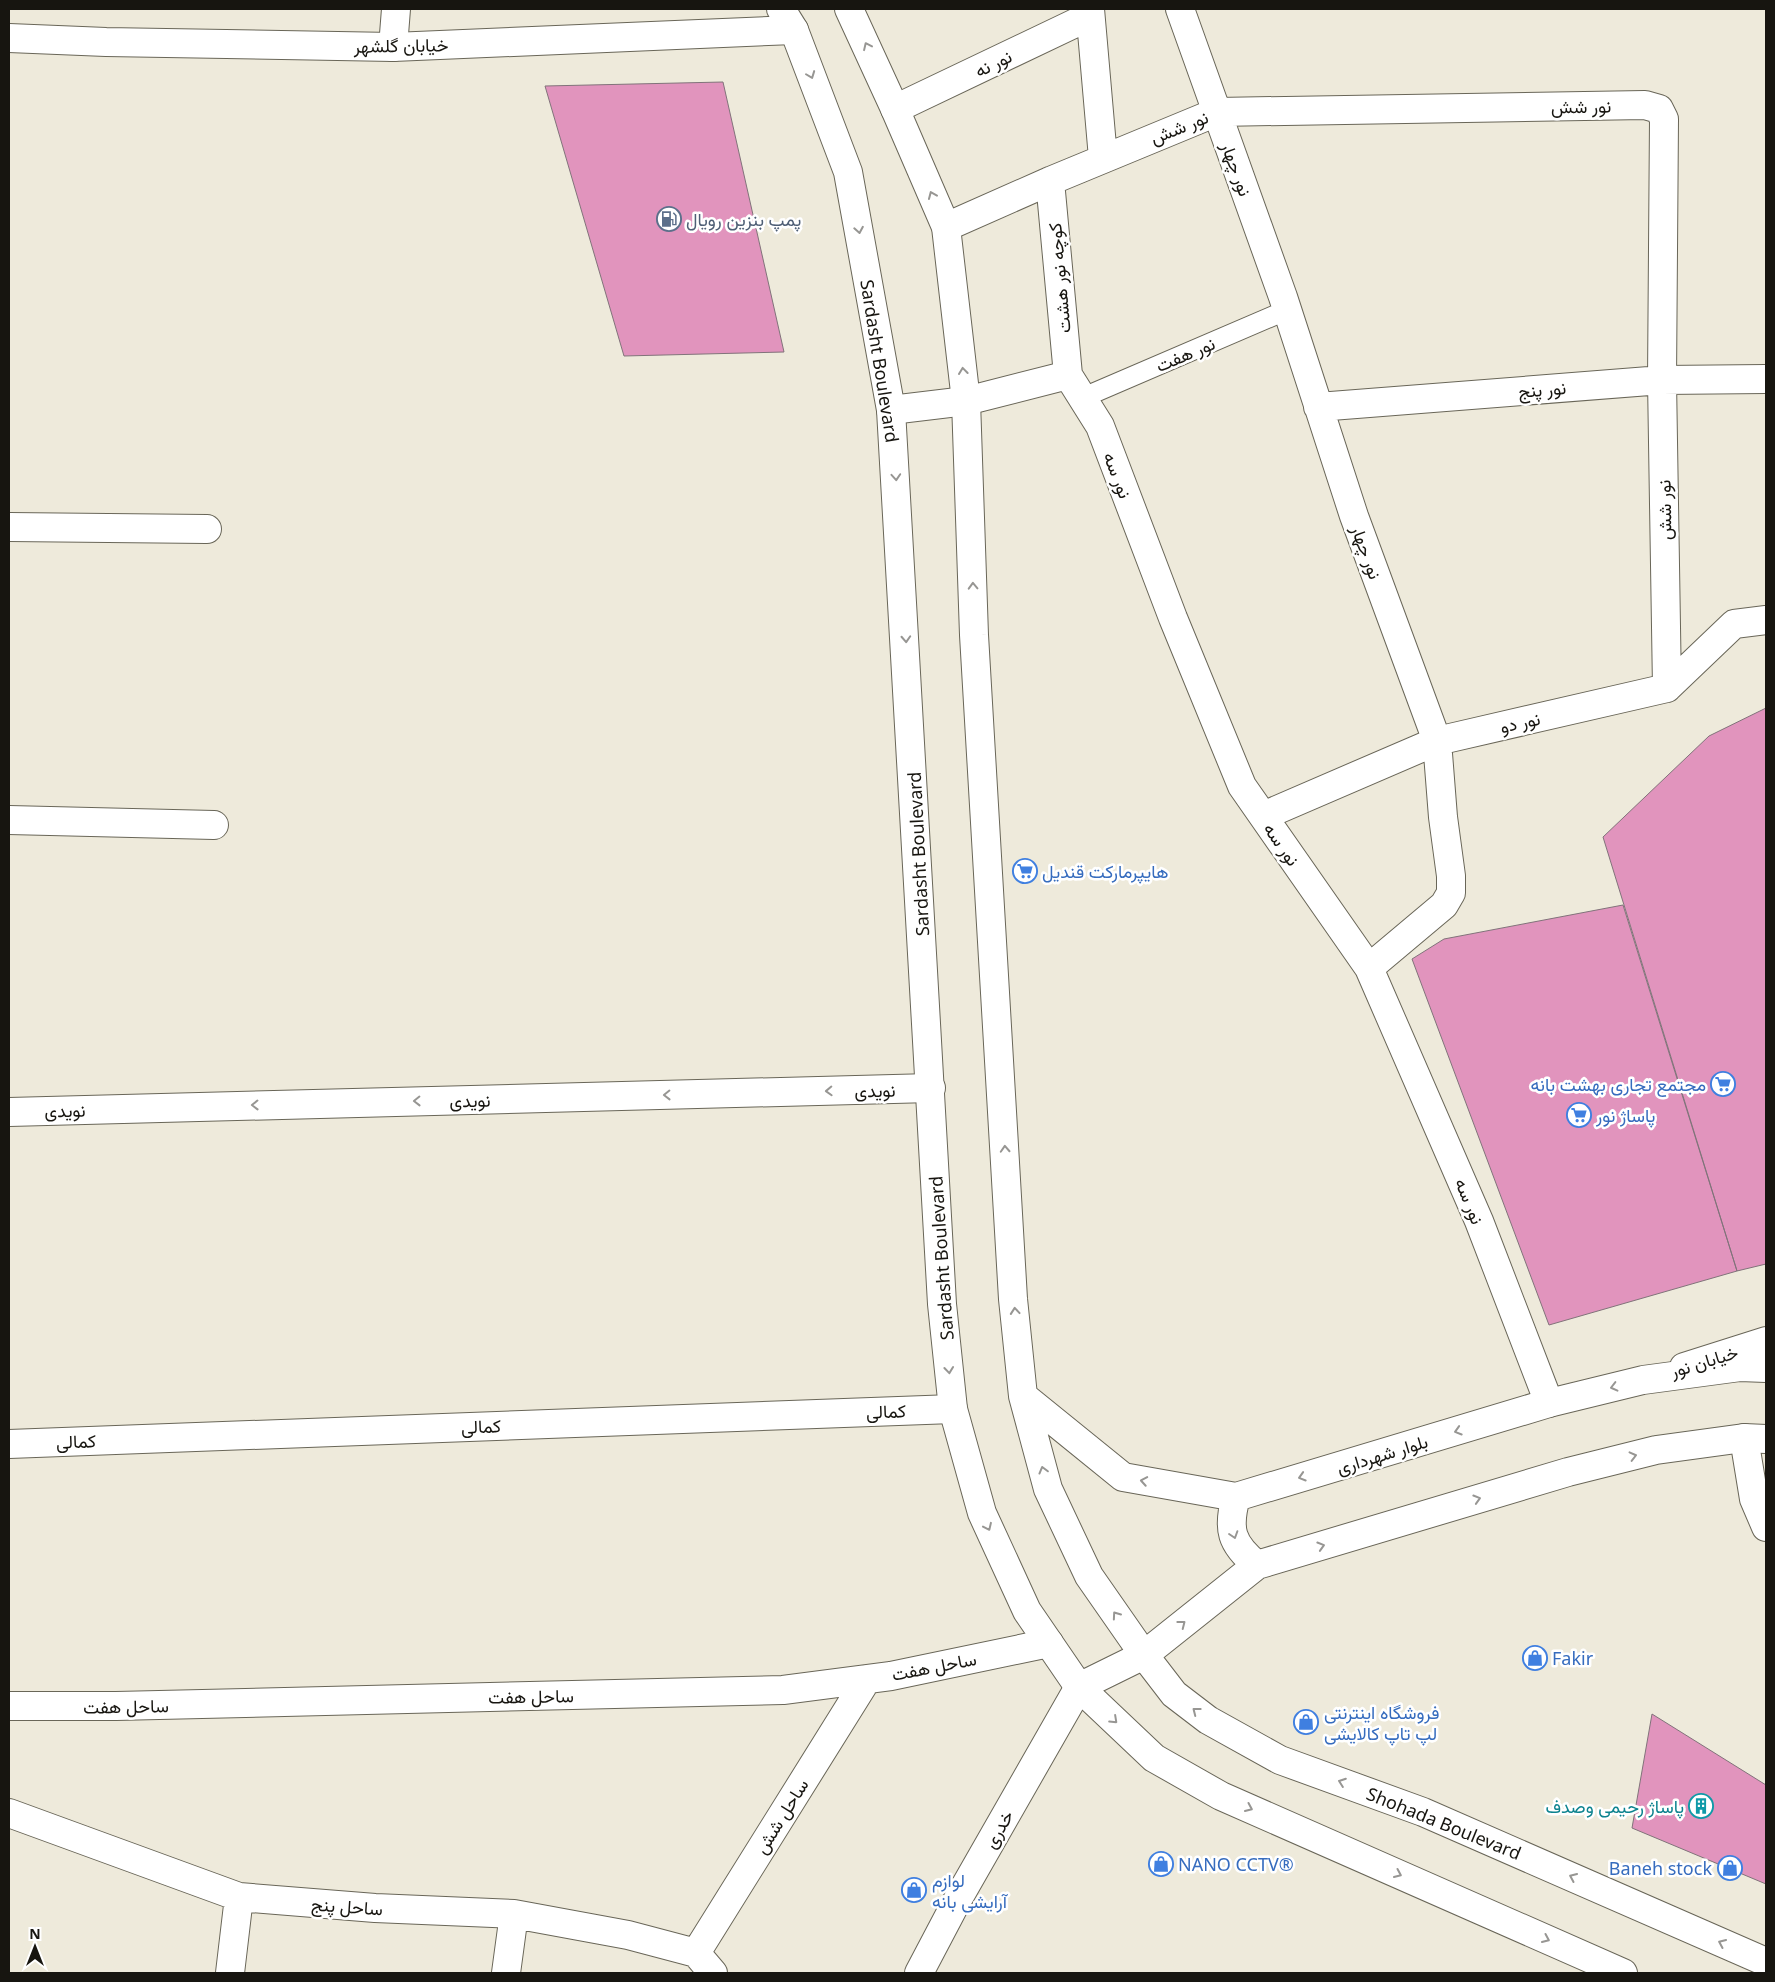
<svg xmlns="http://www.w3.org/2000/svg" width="1775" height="1982" font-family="'Noto Sans',Vazirmatn,sans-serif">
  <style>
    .building { fill: #e194bd; stroke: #81737a }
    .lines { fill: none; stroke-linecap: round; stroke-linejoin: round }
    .lane-casing { stroke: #696658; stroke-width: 21 }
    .street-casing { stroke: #696658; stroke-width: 30 }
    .secondary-casing { stroke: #696658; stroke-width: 30 }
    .primary-casing { stroke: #696658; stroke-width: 30 }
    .lane { stroke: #fff; stroke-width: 19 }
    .street { stroke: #fff; stroke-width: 28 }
    .secondary { stroke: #fff; stroke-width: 28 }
    .primary { stroke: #fff; stroke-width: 28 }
    .oneway { stroke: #979693 }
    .labels { text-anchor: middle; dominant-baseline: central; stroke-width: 5; stroke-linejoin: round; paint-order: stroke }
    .street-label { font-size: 18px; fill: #171510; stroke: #fff }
    .service-label { font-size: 18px; fill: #4e5e75; stroke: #fff; text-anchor: start }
    .shop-label { font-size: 18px; fill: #366cbe; stroke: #fff; text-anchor: start }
    .culture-label { font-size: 18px; fill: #0d838f; stroke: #fff; text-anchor: end }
  </style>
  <rect width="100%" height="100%" fill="#eeeadb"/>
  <!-- building -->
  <path class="building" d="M 723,82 L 784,352 L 624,356 L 545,86 Z
    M 1766,708 L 1766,1264 L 1737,1271 L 1603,837 L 1709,736 Z
    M 1623,905 L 1737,1271 L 1549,1325 L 1412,959 L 1444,939 Z
    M 1652,1714 L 1766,1785 L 1766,1884 L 1632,1828 Z"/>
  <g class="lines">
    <defs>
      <path id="lane" d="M 1082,398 L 1287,310"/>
      <path id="street" d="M 1090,9 L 1103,158
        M 1180,9 L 1283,297 L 1354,516 L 1437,741 L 1443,817 L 1451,876 L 1451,893 L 1444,905 L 1369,968
        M 393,47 L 396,9
        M 895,109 L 1090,16
        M 1050,181 L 1068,375
        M 946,227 L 1050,181 L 1217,112 L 1645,105 L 1659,109 L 1664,119 L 1662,380 L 1667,688
        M 1318,407 L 1662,380 L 1766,379
        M 891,410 L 966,401 L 1068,375 L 1100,426 L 1173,618 L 1242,786 L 1369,968 L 1479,1221 L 1549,1403
        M 9,527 L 207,529
        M 1263,816 L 1437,741 L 1667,688 L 1734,624 L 1766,620
        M 9,820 L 214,825
        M 9,1112 L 931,1088
        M 1684,1367 L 1766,1341
        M 1744,1438 L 1754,1499 L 1766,1527
        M 9,1706 L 116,1706 L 783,1690 L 891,1676 L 1049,1643
        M 9,1813 L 239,1897 L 375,1908 L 514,1914 L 628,1935 L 696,1953
        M 696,1953 L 867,1679
        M 696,1953 L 713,1973
        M 230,1973 L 239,1897
        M 506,1973 L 514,1914
        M 919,1973 L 959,1897 L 1079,1687"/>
      <path id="secondary" d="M 9,38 L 106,42 L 393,47 L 794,30
        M 9,1444 L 953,1409"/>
      <path id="primary" d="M 781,9 L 794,30 L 848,172 L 891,410 L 942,1304 L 953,1409 L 982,1513 L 1027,1611 L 1079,1687 L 1154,1758 L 1221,1796 L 1623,1973
        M 849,9 L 895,109 L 946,227 L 966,401 L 974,635 L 1013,1299 L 1023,1396 L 1048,1489 L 1089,1576 L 1144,1655 L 1174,1694 L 1208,1720 L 1280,1760 L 1423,1812 L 1766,1962
        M 1023,1396 L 1123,1477 L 1236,1497 L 1549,1403 L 1643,1380 L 1740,1367 L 1766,1368
        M 1236,1497 C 1227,1529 1231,1544 1257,1565
        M 1079,1687 L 1144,1655 L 1257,1565 L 1568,1472 L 1656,1450 L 1744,1438 L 1766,1439"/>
    </defs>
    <!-- lane casing -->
    <use href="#lane" class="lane-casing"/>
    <!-- street casing -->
    <use href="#street" class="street-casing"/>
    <!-- secondary casing -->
    <use href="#secondary" class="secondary-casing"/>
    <!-- primary casing -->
    <use href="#primary" class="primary-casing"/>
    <!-- lane -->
    <use href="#lane" class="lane"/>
    <!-- street -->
    <use href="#street" class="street"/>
    <!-- secondary -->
    <use href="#secondary" class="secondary"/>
    <!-- primary -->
    <use href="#primary" class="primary"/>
  </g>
  <!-- one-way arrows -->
  <defs><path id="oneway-chevron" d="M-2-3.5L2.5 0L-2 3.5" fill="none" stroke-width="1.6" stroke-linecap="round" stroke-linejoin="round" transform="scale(1.25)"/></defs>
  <g class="oneway">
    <use href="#oneway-chevron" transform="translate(867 46) rotate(-115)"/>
    <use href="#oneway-chevron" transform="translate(811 75) rotate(69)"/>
    <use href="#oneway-chevron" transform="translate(932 195) rotate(-113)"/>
    <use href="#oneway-chevron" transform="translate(859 230) rotate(80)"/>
    <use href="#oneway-chevron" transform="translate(963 371) rotate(-97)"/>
    <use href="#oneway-chevron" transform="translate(896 477) rotate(86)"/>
    <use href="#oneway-chevron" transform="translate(973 586) rotate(-92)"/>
    <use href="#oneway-chevron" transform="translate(906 639) rotate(87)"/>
    <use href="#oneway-chevron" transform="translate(829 1091) rotate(178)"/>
    <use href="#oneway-chevron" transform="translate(667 1095) rotate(179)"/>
    <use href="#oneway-chevron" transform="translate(417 1101) rotate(179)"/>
    <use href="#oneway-chevron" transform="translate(255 1105) rotate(179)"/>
    <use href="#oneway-chevron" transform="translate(1005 1149) rotate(-93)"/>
    <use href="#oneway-chevron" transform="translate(1015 1311) rotate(-95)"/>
    <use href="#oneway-chevron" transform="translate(949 1370) rotate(84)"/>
    <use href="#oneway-chevron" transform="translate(1614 1387) rotate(166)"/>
    <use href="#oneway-chevron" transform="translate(1458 1431) rotate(163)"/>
    <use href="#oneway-chevron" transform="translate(1633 1456) rotate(-14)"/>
    <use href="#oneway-chevron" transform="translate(1043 1470) rotate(-105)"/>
    <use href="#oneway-chevron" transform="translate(1302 1477) rotate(163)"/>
    <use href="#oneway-chevron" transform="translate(1144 1481) rotate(-170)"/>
    <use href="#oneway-chevron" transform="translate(1477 1499) rotate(-17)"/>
    <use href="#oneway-chevron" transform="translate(988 1527) rotate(65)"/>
    <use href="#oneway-chevron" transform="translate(1234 1535) rotate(72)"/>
    <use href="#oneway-chevron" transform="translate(1321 1546) rotate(-17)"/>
    <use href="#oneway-chevron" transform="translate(1116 1615) rotate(-125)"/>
    <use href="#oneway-chevron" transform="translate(1182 1624) rotate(-38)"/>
    <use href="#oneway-chevron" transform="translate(1196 1711) rotate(-142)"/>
    <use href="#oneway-chevron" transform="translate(1114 1720) rotate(43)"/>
    <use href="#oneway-chevron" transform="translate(1342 1782) rotate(-160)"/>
    <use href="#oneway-chevron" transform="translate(1249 1808) rotate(24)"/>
    <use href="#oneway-chevron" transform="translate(1398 1874) rotate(24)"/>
    <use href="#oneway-chevron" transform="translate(1573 1877) rotate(-156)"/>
    <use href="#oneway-chevron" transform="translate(1546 1939) rotate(24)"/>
    <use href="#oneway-chevron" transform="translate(1722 1943) rotate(-156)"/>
  </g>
  <!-- icons -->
  <defs>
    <symbol id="fuel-ring" viewBox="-11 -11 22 22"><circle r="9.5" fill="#fff" stroke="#5c6f8a" stroke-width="1.5"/><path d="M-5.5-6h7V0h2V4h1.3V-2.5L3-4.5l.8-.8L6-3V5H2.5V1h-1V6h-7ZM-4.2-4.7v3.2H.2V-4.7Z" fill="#5c6f8a"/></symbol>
    <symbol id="supermarket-ring" viewBox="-11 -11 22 22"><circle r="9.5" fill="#fff" stroke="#3f7fe0" stroke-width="1.5"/><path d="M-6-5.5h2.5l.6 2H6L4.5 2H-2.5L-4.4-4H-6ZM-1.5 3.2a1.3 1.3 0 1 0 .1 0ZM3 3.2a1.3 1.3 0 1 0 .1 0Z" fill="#3f7fe0"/></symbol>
    <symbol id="shop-ring" viewBox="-11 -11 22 22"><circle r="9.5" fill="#fff" stroke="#3f7fe0" stroke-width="1.5"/><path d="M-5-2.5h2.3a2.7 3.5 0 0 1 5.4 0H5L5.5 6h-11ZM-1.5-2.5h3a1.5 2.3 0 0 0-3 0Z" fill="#3f7fe0"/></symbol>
    <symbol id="building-ring" viewBox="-11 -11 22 22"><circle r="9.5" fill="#fff" stroke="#0f9aa8" stroke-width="1.5"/><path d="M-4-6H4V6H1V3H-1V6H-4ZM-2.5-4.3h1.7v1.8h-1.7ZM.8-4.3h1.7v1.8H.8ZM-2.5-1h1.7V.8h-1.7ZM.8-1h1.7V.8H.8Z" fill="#0f9aa8"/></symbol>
  </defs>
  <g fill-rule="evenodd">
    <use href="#fuel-ring" x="655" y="205" width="28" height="28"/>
    <use href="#supermarket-ring" x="1011" y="857" width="28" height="28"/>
    <use href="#supermarket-ring" x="1709" y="1070" width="28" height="28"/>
    <use href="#supermarket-ring" x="1565" y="1101" width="28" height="28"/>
    <use href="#shop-ring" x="1521" y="1644" width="28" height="28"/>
    <use href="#shop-ring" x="1292" y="1708" width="28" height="28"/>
    <use href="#building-ring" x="1687" y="1792" width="28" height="28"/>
    <use href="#shop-ring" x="1147" y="1850" width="28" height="28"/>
    <use href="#shop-ring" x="1716" y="1854" width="28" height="28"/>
    <use href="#shop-ring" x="900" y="1876" width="28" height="28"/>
  </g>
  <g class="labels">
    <!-- street labels -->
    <g class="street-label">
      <text transform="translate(401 45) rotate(-1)">خیابان گلشهر</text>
      <text transform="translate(993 63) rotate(-26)">نور نه</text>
      <text transform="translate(1581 106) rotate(-1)">نور شش</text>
      <text transform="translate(1179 127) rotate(-22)">نور شش</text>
      <text transform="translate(1237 169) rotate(70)">نور چهار</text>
      <text transform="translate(1059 278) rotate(-95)">کوچه نور هشت</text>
      <text transform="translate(1185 354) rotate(-23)">نور هفت</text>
      <text transform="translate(880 361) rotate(81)">Sardasht Boulevard</text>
      <text transform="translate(1542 389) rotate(-5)">نور پنج</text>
      <text transform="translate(1118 475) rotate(69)">نور سه</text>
      <text transform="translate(1664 510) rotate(-91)">نور شش</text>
      <text transform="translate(1367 552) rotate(70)">نور چهار</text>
      <text transform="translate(1520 722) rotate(-13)">نور دو</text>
      <text transform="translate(1282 844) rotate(55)">نور سه</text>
      <text transform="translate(918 854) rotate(-93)">Sardasht Boulevard</text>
      <text transform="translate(875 1090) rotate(-1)">نویدی</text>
      <text transform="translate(470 1100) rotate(-1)">نویدی</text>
      <text transform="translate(65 1110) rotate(-1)">نویدی</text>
      <text transform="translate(1470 1201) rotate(68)">نور سه</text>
      <text transform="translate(941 1258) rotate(-94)">Sardasht Boulevard</text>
      <text transform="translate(1704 1361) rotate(-17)">خیابان نور</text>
      <text transform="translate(886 1411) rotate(-2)">کمالی</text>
      <text transform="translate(481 1426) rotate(-2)">کمالی</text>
      <text transform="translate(76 1441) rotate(-2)">کمالی</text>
      <text transform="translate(1382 1454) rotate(-17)">بلوار شهرداری</text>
      <text transform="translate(934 1666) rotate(-11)">ساحل هفت</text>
      <text transform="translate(531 1696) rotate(-1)">ساحل هفت</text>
      <text transform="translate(126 1706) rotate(-1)">ساحل هفت</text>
      <text transform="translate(781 1816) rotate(-58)">ساحل شش</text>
      <text transform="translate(1444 1823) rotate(22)">Shohada Boulevard</text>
      <text transform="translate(998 1829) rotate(-60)">خدری</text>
      <text transform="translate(347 1906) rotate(4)">ساحل پنج</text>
    </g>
    <!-- service labels -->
    <g class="service-label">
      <text x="686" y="219">پمپ بنزین رویال</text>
    </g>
    <!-- shop labels -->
    <g class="shop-label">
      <text x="1042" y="871">هایپرمارکت قندیل</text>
      <text x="1706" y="1084" text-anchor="end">مجتمع تجاری بهشت بانه</text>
      <text x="1596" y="1115">پاساژ نور</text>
      <text x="1552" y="1658">Fakir</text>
      <text x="1324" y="1712">فروشگاه اینترنتی<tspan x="1324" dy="21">لپ تاپ کالایشی</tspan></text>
      <text x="1178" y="1864">NANO CCTV®</text>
      <text x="1712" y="1868" text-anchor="end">Baneh stock</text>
      <text x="932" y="1880">لوازم<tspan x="932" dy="21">آرایشی بانه</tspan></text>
    </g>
    <!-- culture labels -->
    <g class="culture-label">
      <text x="1684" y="1806">پاساژ رحیمی وصدف</text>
    </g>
  </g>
  <!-- border -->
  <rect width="1775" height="1982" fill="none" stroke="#171510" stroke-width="20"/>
  <!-- north arrow -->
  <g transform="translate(35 1947)" stroke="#ffffff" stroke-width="4" paint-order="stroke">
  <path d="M0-4L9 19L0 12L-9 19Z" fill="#171510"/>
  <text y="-8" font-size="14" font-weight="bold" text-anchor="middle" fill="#171510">N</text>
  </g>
</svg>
